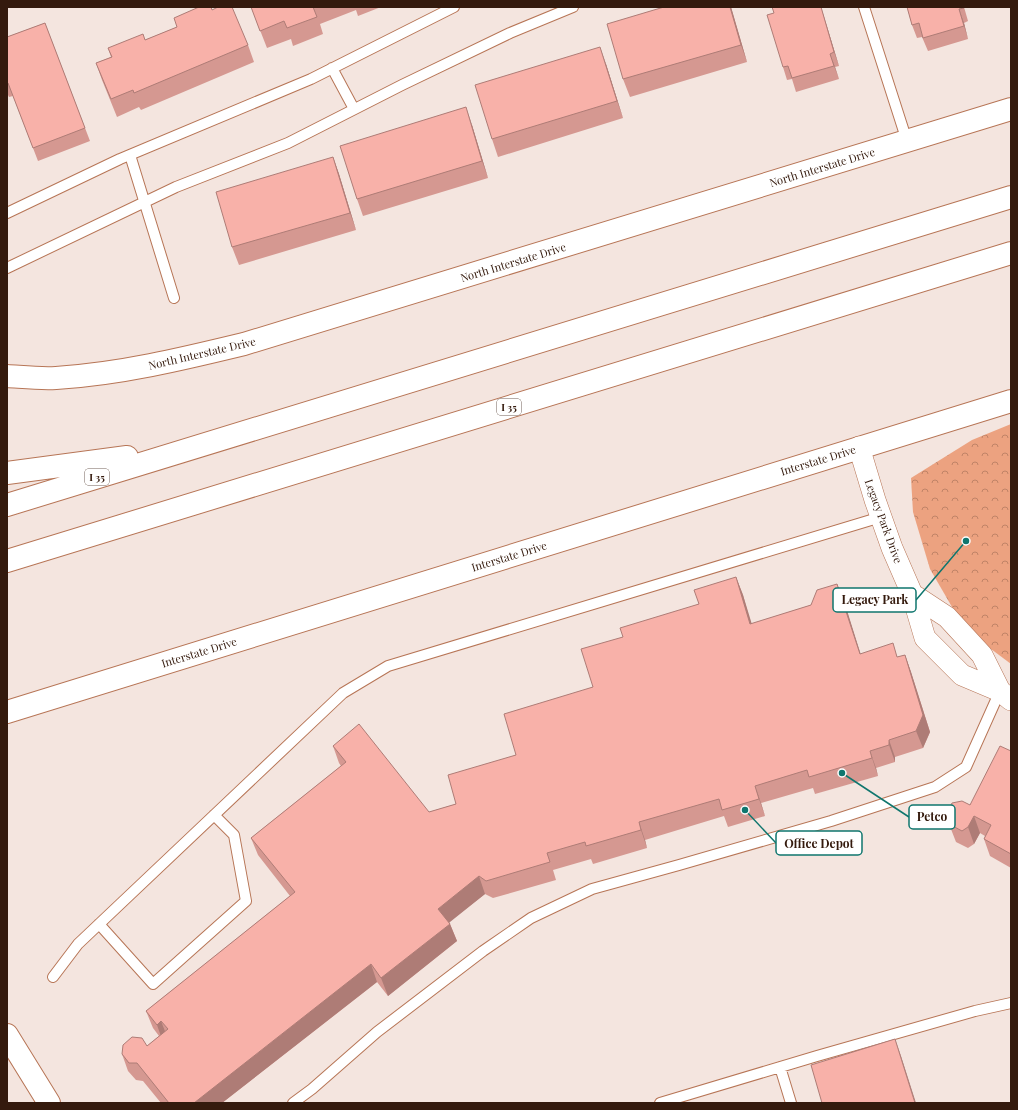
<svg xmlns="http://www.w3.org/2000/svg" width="1018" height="1110" font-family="'Playfair Display',serif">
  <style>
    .forest { fill: url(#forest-crowns) }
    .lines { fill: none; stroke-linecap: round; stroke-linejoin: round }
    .lane-casing { stroke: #b77556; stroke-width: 12 }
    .street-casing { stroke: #b77556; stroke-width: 22 }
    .secondary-casing { stroke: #b77556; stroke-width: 24 }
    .highway-casing { stroke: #b77556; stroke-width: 24 }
    .lane { stroke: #fff; stroke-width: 10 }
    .street { stroke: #fff; stroke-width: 21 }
    .secondary { stroke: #fff; stroke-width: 22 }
    .highway { stroke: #fff; stroke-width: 22 }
    .wall { fill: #d59891 }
    .shaded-wall { fill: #ae7c76 }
    .building { fill: #f8b1a9; stroke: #ae7c76 }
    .labels { text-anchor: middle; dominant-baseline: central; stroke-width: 3; stroke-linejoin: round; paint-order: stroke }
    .shield { fill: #fff; stroke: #715f56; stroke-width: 1 }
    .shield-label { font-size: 10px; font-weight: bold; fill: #341a0d }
    .street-label { font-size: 11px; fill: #341a0d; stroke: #fff }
    .leader { fill: none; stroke: #0f766e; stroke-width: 1.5 }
    .callout-dot { fill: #0f766e; stroke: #fff; stroke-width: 1.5 }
    .callout { fill: #fff; stroke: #0f766e; stroke-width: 1.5 }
    .callout-label { font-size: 12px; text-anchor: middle; font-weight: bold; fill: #341a0d }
  </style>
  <defs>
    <pattern id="forest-crowns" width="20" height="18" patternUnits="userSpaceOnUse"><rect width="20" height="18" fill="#eca280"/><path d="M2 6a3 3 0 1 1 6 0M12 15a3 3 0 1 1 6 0" fill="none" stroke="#c08367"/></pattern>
  </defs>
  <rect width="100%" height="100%" fill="#f4e5df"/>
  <!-- forest -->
  <path class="forest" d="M 1011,424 L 1011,664 L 991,649 L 952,607 L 930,569 L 913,512 L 911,478 L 972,440 Z"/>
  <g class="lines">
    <defs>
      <path id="lane" d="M 864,7 L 907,141
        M 332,68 L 354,109
        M 130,155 L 174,298
        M 7,213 L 120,159 L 311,79 L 454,7
        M 7,268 L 176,187 L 288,143 L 402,85 L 510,33 L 573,7
        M 99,924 L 153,984 L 246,901 L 234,835 L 214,815
        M 53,977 L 78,944 L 343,693 L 388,666 L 881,517
        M 780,1067 L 791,1103
        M 293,1103 L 312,1089 L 377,1032 L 483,951 L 531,918 L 592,889 L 679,865 L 831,821 L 935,787 L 966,767 L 1000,691
        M 660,1103 L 817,1056 L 975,1011 L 1011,1003"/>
      <path id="street" d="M 859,447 L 875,500 L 892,548 L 912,594 L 925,638 L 962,675 L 1000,691 L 1011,700
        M 912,594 L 947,617 L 982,655 L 1000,691"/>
      <path id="secondary" d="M 7,376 C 23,377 40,379 56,378 C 120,374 182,359 244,344 L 1011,109
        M 7,712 L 1011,401
        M 7,1035 L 49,1103"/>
      <path id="highway" d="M 7,473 L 127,457
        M 7,505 L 1011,197
        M 7,561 L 1011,253"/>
    </defs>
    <!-- lane casing -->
    <use href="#lane" class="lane-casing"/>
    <!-- street casing -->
    <use href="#street" class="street-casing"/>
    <!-- secondary casing -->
    <use href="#secondary" class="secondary-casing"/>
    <!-- highway casing -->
    <use href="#highway" class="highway-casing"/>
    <!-- lane -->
    <use href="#lane" class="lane"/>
    <!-- street -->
    <use href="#street" class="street"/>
    <!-- secondary -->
    <use href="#secondary" class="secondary"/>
    <!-- highway -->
    <use href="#highway" class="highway"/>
  </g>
  <!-- wall -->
  <path class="wall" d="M 251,7 L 381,7 L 358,16 L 356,10 L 320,24 L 323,34 L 293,46 L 291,39 L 267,48 Z
    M 664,7 L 731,7 L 747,62 L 630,97 L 623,79 Z
    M 821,7 L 839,66 L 835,67 L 839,79 L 796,92 L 792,79 L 787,80 L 783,67 Z
    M 907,7 L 964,7 L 968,21 L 964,23 L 968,39 L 928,51 L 922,37 L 917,38 L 912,25 Z
    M 212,10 L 248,45 L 254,62 L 141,110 L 139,107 L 117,117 L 102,80 L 96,63 L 111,57 L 108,48 L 145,40 L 177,27 Z
    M 45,23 L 90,141 L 38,161 L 13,96 L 9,97 L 7,93 L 7,37 Z
    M 606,64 L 623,118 L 498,157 L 492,139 Z
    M 472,125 L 488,178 L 363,216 L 357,199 Z
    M 333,157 L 339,174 L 356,230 L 239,265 L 232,247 Z
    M 736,577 L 743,595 L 751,624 L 811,605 L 837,584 L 844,601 L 860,654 L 898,657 L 905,655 L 911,672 L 930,732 L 923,748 L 895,757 L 895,762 L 876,768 L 878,776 L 815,794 L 813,788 L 761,803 L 765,816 L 728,827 L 724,816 L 645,840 L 647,848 L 593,864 L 591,859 L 553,870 L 556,880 L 493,898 L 485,894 L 449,922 L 450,924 L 457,941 L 388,996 L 377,982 L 222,1103 L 161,1103 L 143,1081 L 136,1080 L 128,1071 L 122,1054 L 147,1046 L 159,1036 L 153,1028 L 146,1011 L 290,896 L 258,855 L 251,838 L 341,766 L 339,763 L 333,746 L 429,812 L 456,804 L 516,755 L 593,687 L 623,637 L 699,604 Z
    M 1011,751 L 1011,868 L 990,856 L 984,839 L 985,836 L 980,833 L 974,844 L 968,848 L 956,842 L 949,824 L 970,805 Z"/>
  <!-- shaded-wall -->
  <path class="shaded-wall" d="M 730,7 L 731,7 L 747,62 L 741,45 Z
    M 821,7 L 839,66 L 834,52 Z
    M 959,9 L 964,23 L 968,39 L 964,26 Z
    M 600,47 L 606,64 L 623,118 L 617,101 Z
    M 830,54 L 835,67 L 839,79 L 834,66 Z
    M 466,107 L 472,125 L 488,178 L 482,161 Z
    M 333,157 L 339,174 L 356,230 L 350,213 Z
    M 736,577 L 743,595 L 757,641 L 750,624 Z
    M 837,584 L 844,601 L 866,671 L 860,654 Z
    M 905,655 L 911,672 L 930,732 L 923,748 L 916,731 Z
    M 889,740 L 895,757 L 895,762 L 889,745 Z
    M 870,751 L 876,768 L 878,776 L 872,758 Z
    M 755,786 L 761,803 L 765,816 L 759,799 Z
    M 974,816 L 980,833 L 974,844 L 968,827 Z
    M 639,822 L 645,840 L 647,848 L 641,830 Z
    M 479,876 L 485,894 L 445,926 L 438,909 Z
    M 450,924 L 457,941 L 388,996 L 381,978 Z
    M 371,964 L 377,982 L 222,1103 L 194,1103 Z
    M 161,1021 L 168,1039 L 163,1042 L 157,1025 Z
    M 895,1039 L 901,1056 L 916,1103 L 915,1103 Z"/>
  <!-- building -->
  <path class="building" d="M 199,7 L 211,7 L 212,10 L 218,7 L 232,7 L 248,45 L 134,93 L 133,90 L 111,99 L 96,63 L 112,57 L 108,48 L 143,34 L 145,40 L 177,27 L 174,18 Z
    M 251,7 L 313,7 L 317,17 L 287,28 L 284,21 L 260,31 Z
    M 664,7 L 730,7 L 741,45 L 623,79 L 607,24 Z
    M 772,7 L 821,7 L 834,52 L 830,54 L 834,66 L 792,78 L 788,66 L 783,67 L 767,15 L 774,13 Z
    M 907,7 L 963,7 L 964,8 L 959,9 L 964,26 L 923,38 L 919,23 L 912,25 Z
    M 45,23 L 85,128 L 33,148 L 8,83 L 7,83 L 7,37 Z
    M 600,47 L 617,101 L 492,139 L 475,85 Z
    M 466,107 L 482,161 L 357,199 L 340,146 Z
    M 333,157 L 350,213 L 232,247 L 216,192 Z
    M 736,577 L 750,624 L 811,605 L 817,590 L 837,584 L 860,654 L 893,643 L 897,657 L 905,655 L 923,715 L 916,731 L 889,740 L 889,745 L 870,751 L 872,758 L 809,777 L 807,770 L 755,786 L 759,799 L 722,810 L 719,799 L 639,822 L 641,830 L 586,846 L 585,842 L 547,853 L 550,862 L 486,881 L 479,876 L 438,909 L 450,924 L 381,978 L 371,964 L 194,1103 L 169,1103 L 137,1063 L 129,1063 L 122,1054 L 123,1045 L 132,1037 L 142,1038 L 147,1046 L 168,1029 L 161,1021 L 157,1025 L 146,1011 L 295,892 L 251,838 L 346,762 L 333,746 L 359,724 L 429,812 L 456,804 L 448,775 L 516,755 L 504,714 L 593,687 L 581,649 L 623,637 L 620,628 L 699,604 L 694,590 Z
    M 1000,746 L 1011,751 L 1011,854 L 984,839 L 991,825 L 974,816 L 968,827 L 962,831 L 949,824 L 947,812 L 952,803 L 962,801 L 970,805 Z
    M 895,1039 L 915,1103 L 822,1103 L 811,1065 Z"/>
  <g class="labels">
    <!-- shield labels -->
    <g class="shield">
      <rect x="497" y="399" width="24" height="16" rx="3"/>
      <rect x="85" y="469" width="24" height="16" rx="3"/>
    </g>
    <g class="shield-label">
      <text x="509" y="407">I 35</text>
      <text x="97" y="477">I 35</text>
    </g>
    <!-- street labels -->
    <g class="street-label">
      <text transform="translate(822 167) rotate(-17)">North Interstate Drive</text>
      <text transform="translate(513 262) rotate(-17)">North Interstate Drive</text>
      <text transform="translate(202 353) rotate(-13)">North Interstate Drive</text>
      <text transform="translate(818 460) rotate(-17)">Interstate Drive</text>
      <text transform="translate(884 521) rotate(70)">Legacy Park Drive</text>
      <text transform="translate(509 556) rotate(-17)">Interstate Drive</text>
      <text transform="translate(199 652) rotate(-17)">Interstate Drive</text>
    </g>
  </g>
  <!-- callouts -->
  <path class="leader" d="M966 541L916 600M842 773L909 817M745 810L776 843"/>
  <g class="callout-dot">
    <circle cx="966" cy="541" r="4"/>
    <circle cx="842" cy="773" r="4"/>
    <circle cx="745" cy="810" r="4"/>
  </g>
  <g class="callout">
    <rect x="833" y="588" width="83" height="24" rx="4"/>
    <rect x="909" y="805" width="46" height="24" rx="4"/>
    <rect x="776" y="831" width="86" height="24" rx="4"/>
  </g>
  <g class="callout-label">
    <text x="875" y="604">Legacy Park</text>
    <text x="932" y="821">Petco</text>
    <text x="819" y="848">Office Depot</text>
  </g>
  <!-- border -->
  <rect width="1018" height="1110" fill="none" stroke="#341a0d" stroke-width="16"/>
</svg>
